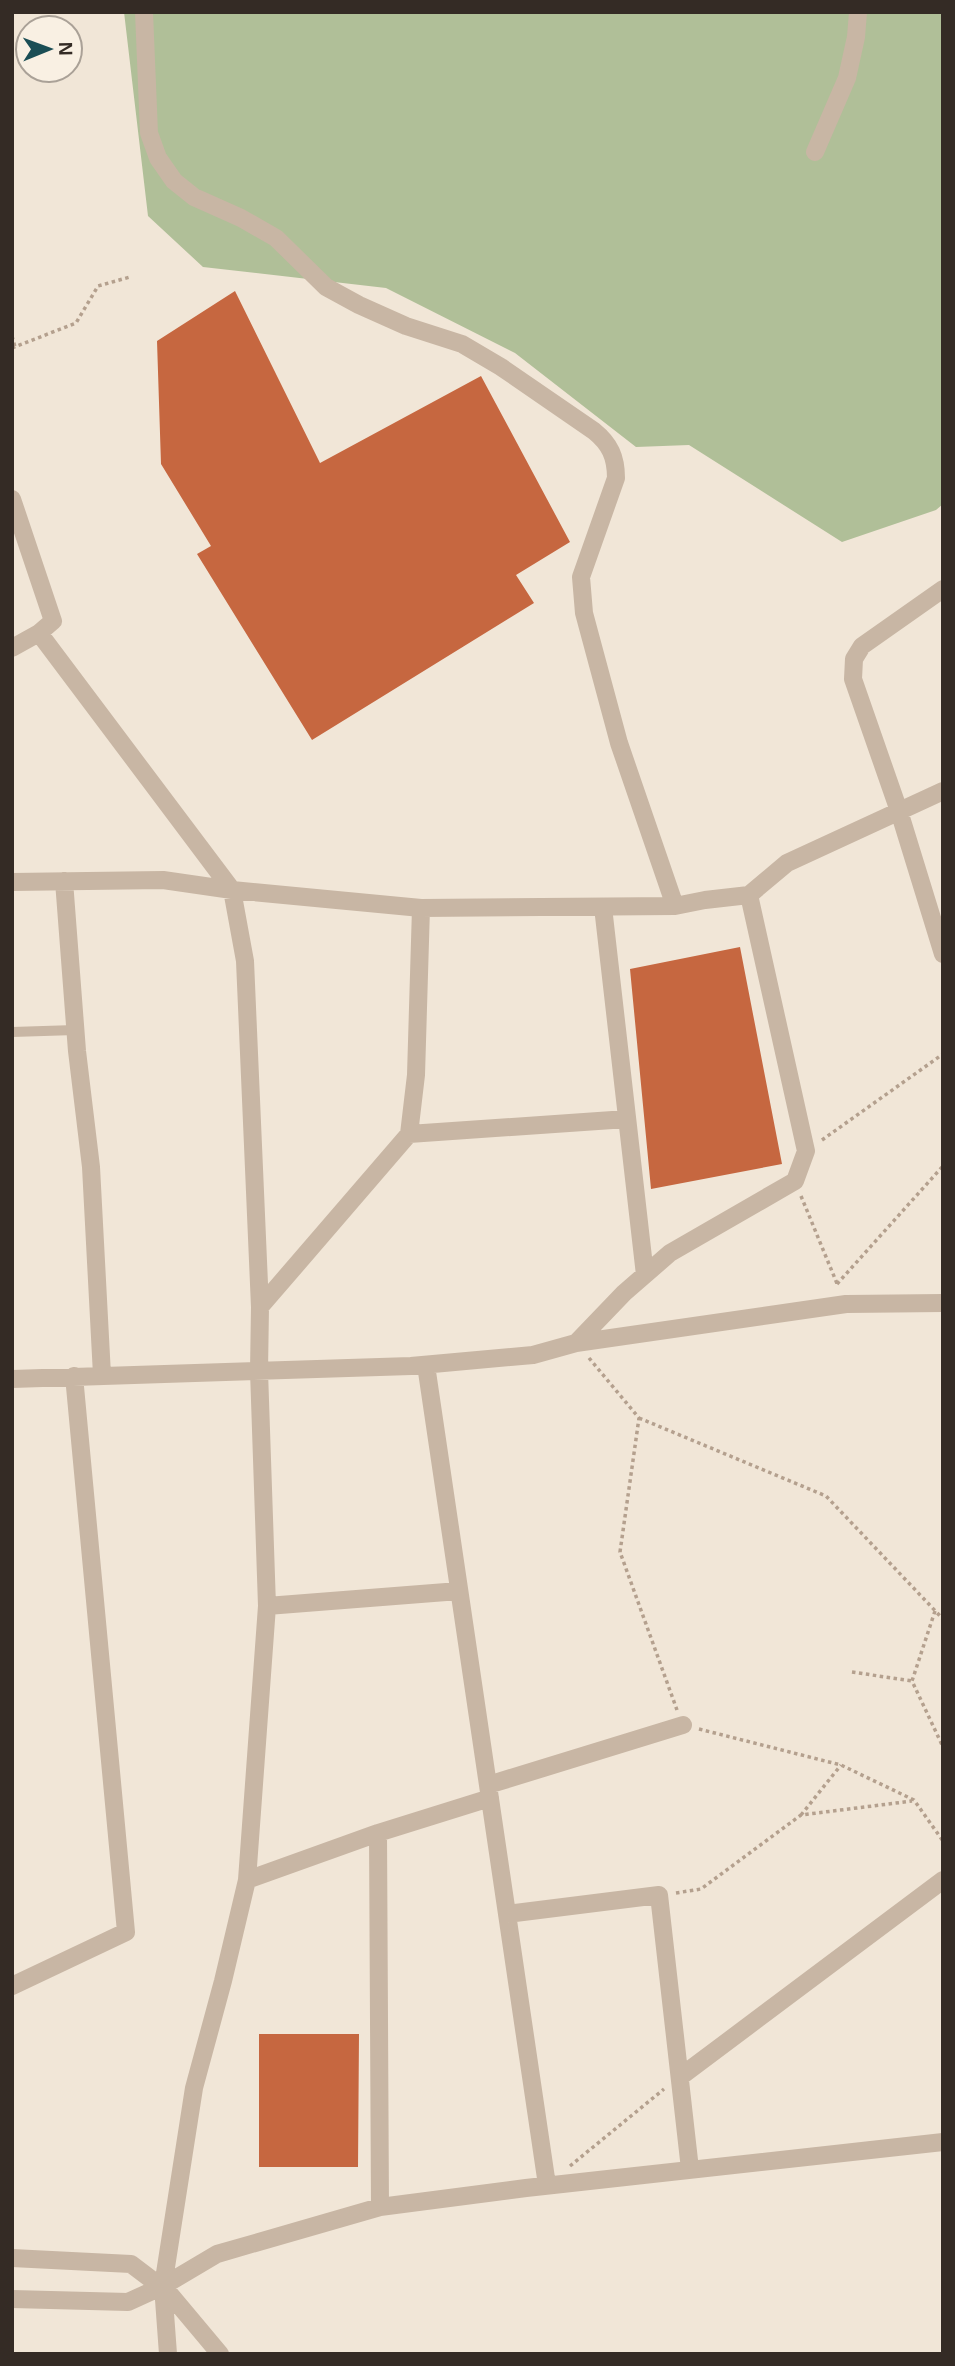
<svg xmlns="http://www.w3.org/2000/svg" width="955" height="2366" font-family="Helvetica,sans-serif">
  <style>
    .green { fill: #b0bf98 }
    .building { fill: #c66740 }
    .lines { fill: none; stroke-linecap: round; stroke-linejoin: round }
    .path { stroke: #b4a08e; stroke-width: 3.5; stroke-dasharray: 3.5 3.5; stroke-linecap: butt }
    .service { stroke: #c8b6a4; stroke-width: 10 }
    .minor { stroke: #c8b6a4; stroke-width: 18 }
  </style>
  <rect width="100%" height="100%" fill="#f1e6d7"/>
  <!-- green -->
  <path class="green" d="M 124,12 L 943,12 L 943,504 L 936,510 L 842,542 L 689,445 L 636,447 L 515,353 L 386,288 L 203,267 L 148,216 Z"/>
  <!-- building -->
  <path class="building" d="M 235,291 L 320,463 L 481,376 L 570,542 L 516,575 L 534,603 L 312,740 L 197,554 L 211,546 L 161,464 L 157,341 Z
    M 740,947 L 782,1164 L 651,1189 L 630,969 Z
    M 259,2034 L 359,2034 L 358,2167 L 259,2167 Z"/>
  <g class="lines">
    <!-- path -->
    <path class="path" d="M 12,336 L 15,347
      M 12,348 L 76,323 L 98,286 L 130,277
      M 822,1140 L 943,1054
      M 801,1196 L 838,1286
      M 837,1284 L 943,1166
      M 589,1358 L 639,1418 L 620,1552 L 677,1710
      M 639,1418 L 826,1496 L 943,1619
      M 935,1611 L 912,1681 L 943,1747
      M 852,1672 L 912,1681
      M 699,1729 L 841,1765 L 914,1800 L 943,1841
      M 801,1815 L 841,1765
      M 676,1893 L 701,1889 L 801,1815 L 912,1801
      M 570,2166 L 664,2089"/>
    <!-- service -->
    <path class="service" d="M 12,1032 L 75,1030"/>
    <!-- minor -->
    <path class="minor" d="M 144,12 L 149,133 L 158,158 L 174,181 L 194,197 L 241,218 L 276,238 L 326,287 L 359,305 L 406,326 L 462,344 L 501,367 L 594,431 C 610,444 616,457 616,478 L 581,577 L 584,613 L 619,743 L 675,906 L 705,900 L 749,895 L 787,863 L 943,791
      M 815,152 L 847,78 L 856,37 L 858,12
      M 12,499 L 53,621 L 39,633 L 12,648
      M 943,589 L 862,646 L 854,659 L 853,679 L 899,811 L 943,954
      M 39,633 L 232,890 L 421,908 L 675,906
      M 64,881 L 77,1051 L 91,1167 L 102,1375
      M 12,882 L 163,880 L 232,890 L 245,961 L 260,1307 L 259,1371 L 267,1606 L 247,1880 L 223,1981 L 194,2088 L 163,2286 L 168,2354
      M 603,907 L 645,1275
      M 409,1134 L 627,1119
      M 260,1307 L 409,1134 L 416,1075 L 421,908
      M 576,1343 L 846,1304 L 943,1303
      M 426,1365 L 547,2185
      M 12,1379 L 411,1366 L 533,1355 L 576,1343 L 624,1293 L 670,1253 L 795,1181 L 806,1151 L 749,895
      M 267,1606 L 459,1591
      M 488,1785 L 683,1725
      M 378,1833 L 380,2207
      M 247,1880 L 378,1833 L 490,1798
      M 507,1914 L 659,1895 L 690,2169
      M 12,1986 L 126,1932 L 74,1376
      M 680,2077 L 943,1880
      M 12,2258 L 131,2264 L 160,2286
      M 163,2286 L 220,2354
      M 12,2299 L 128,2302 L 163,2286 L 217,2254 L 380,2207 L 526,2188 L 943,2142"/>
  </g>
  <!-- border -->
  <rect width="955" height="2366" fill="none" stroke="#342b25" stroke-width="28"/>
  <!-- north arrow -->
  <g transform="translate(49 49) rotate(89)"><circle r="33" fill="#f9f0e3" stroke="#aaa197" stroke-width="2"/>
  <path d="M0-5L12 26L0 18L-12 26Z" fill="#1b4e55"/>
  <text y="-10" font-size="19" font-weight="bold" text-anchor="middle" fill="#342b25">N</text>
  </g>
</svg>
